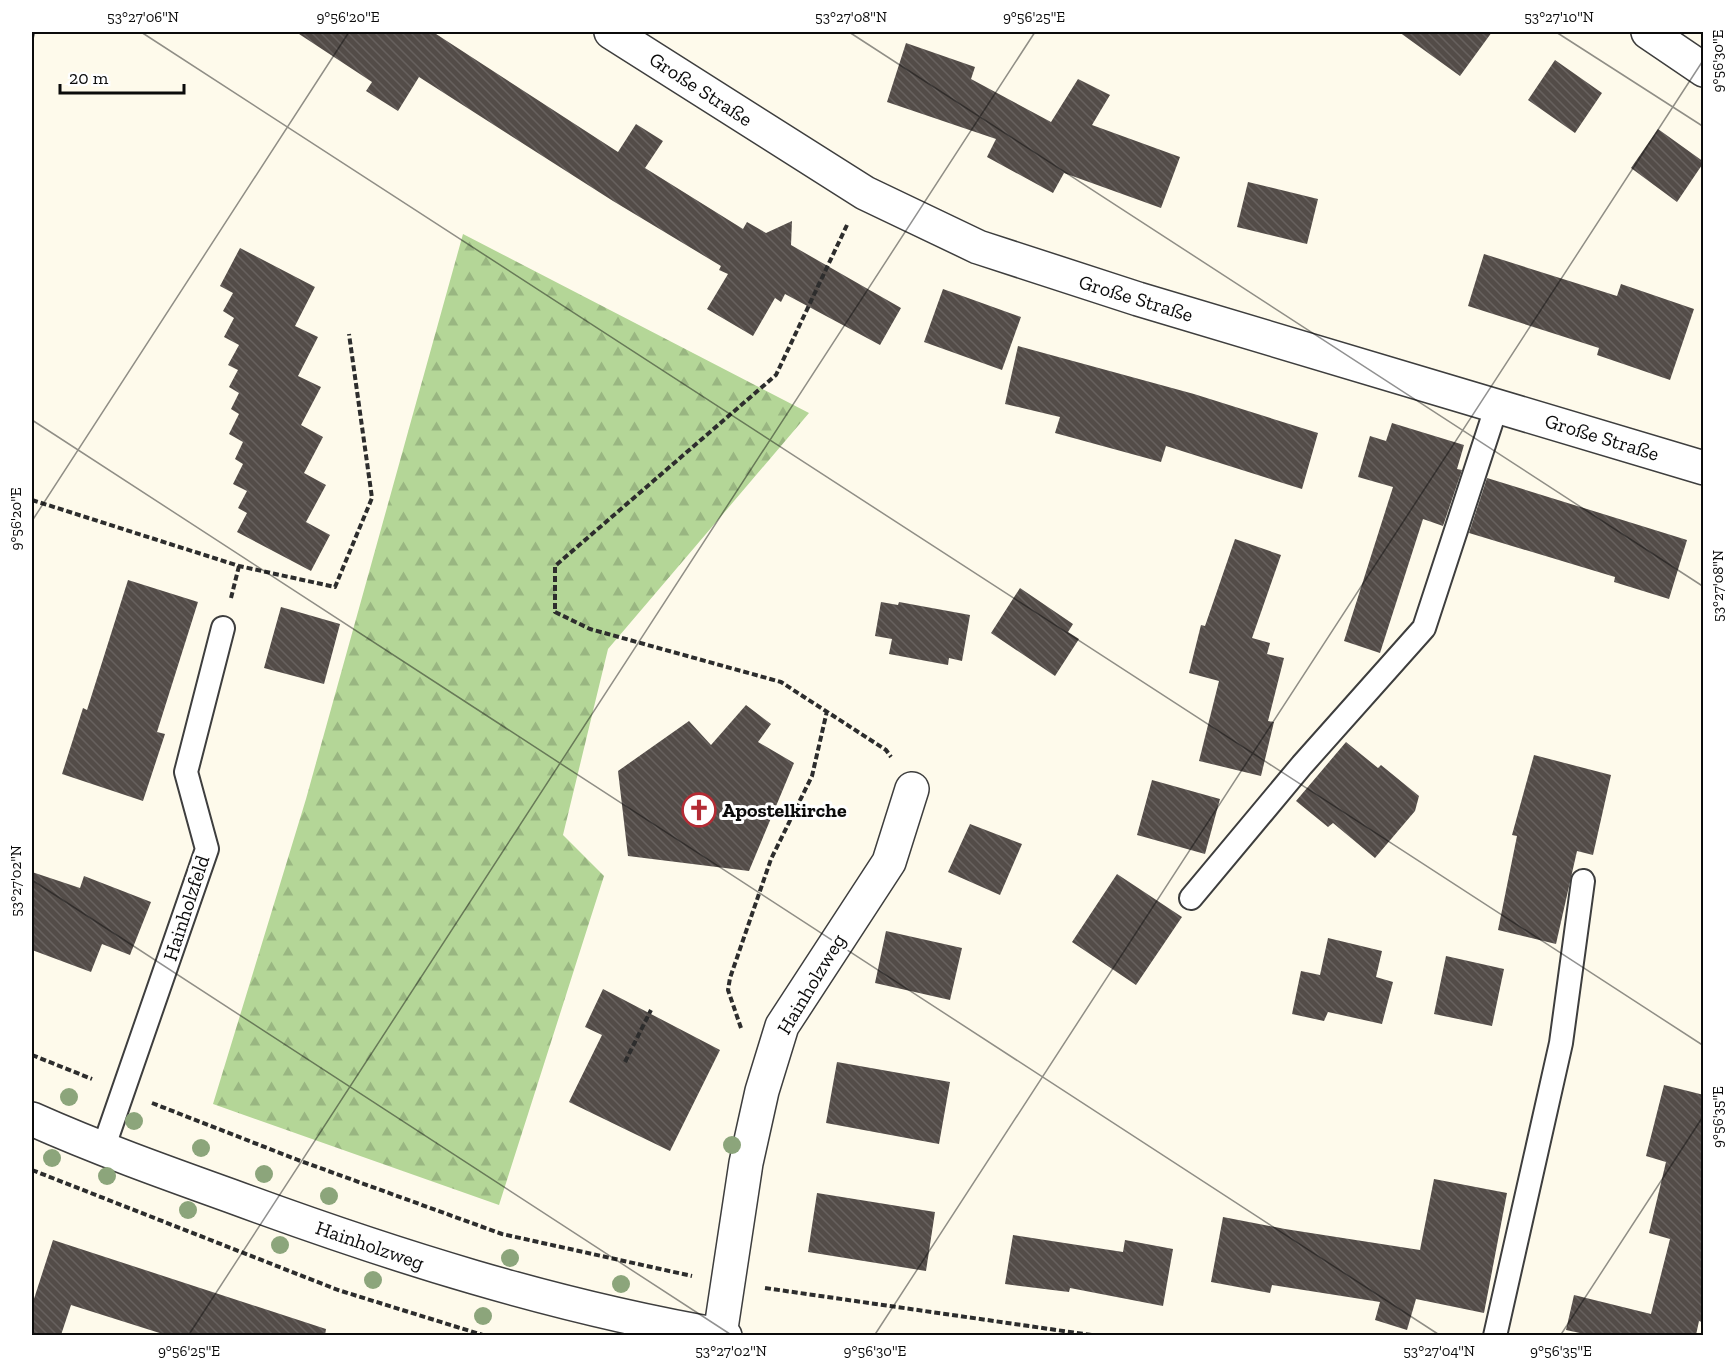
<svg xmlns="http://www.w3.org/2000/svg" width="1735" height="1367" font-family="'Zilla Slab',serif">
  <style>
    .forest { fill: url(#forest-firs) }
    .building { fill: url(#building-back-hatch) }
    .lines { fill: none; stroke-linecap: round; stroke-linejoin: round }
    .lane-casing { stroke: #3e3e3e; stroke-width: 26 }
    .street-casing { stroke: #3e3e3e; stroke-width: 36 }
    .path { stroke: #2d2d2d; stroke-width: 4; stroke-dasharray: 6 3; stroke-linecap: butt }
    .lane { stroke: #fff; stroke-width: 22 }
    .street { stroke: #fff; stroke-width: 33 }
    .tree { fill: #8ca57b }
    .ticks { fill: none; stroke: #0b0b0b; stroke-width: 1.5; stroke-opacity: 0.45 }
    .labels { text-anchor: middle; dominant-baseline: central; stroke-width: 6; stroke-linejoin: round; paint-order: stroke }
    .street-label { font-size: 20px; fill: #0b0b0b; stroke: #fff }
    .poi-label { font-size: 20px; font-weight: bold; fill: #0b0b0b; stroke: #fff; text-anchor: start }
    .neatline { fill: none; stroke: #0b0b0b; stroke-width: 2 }
    .ticks-label { font-size: 15px; text-anchor: middle; fill: #0b0b0b }
  </style>
  <defs>
    <pattern id="forest-firs" width="22" height="20" patternUnits="userSpaceOnUse" patternTransform="scale(1.5)"><rect width="22" height="20" fill="#b4d697"/><path d="M5 1l3.5 6h-7zM16 11l3.5 6h-7z" fill="#99b681"/></pattern>
    <pattern id="building-back-hatch" width="6" height="6" patternUnits="userSpaceOnUse" patternTransform="scale(1.5)"><rect width="6" height="6" fill="#534c48"/><path d="M-1 5l2 2M0 0l6 6M5-1l2 2" fill="none" stroke="#67615e"/></pattern>
  </defs>
  <rect width="100%" height="100%" fill="#fefaeb"/>
  <!-- forest -->
  <path class="forest" d="M 463,234 L 809,413 L 608,649 L 563,835 L 604,876 L 499,1205 L 213,1104 L 306,799 Z"/>
  <!-- building -->
  <path class="building" d="M 296,32 L 433,32 L 618,152 L 636,124 L 663,141 L 645,168 L 743,229 L 747,222 L 766,233 L 792,221 L 791,245 L 901,308 L 880,345 L 785,294 L 781,302 L 775,298 L 753,336 L 707,309 L 728,274 L 719,270 L 721,266 L 613,201 L 419,77 L 398,111 L 366,91 L 372,82 Z
    M 1399,32 L 1492,32 L 1460,76 Z
    M 906,43 L 975,67 L 971,79 L 1051,122 L 1078,79 L 1110,95 L 1092,125 L 1180,157 L 1161,208 L 1064,173 L 1053,193 L 987,157 L 996,139 L 887,102 Z
    M 1555,60 L 1602,93 L 1575,133 L 1528,100 Z
    M 1658,129 L 1704,162 L 1677,202 L 1631,168 Z
    M 1248,182 L 1318,199 L 1307,244 L 1237,227 Z
    M 240,248 L 315,287 L 295,326 L 318,337 L 298,376 L 321,387 L 301,425 L 323,437 L 304,473 L 326,485 L 306,522 L 330,535 L 311,571 L 237,532 L 247,513 L 238,508 L 247,491 L 233,484 L 243,464 L 235,459 L 243,442 L 229,434 L 239,414 L 231,409 L 239,393 L 229,387 L 238,370 L 228,365 L 239,345 L 224,337 L 234,318 L 223,311 L 233,293 L 220,286 Z
    M 1484,254 L 1617,296 L 1621,284 L 1694,309 L 1670,380 L 1597,355 L 1599,348 L 1468,306 Z
    M 943,289 L 1021,317 L 1002,370 L 924,342 Z
    M 1018,346 L 1194,394 L 1318,433 L 1302,489 L 1166,446 L 1161,462 L 1055,433 L 1060,417 L 1005,404 Z
    M 1392,423 L 1464,445 L 1457,469 L 1462,470 L 1443,526 L 1423,519 L 1380,653 L 1344,641 L 1393,487 L 1358,477 L 1370,436 L 1386,441 Z
    M 1487,478 L 1687,540 L 1669,599 L 1614,582 L 1615,577 L 1469,533 Z
    M 1235,539 L 1281,555 L 1252,638 L 1270,643 L 1267,654 L 1284,658 L 1268,721 L 1274,722 L 1261,776 L 1199,761 L 1219,681 L 1189,673 L 1201,625 L 1205,626 Z
    M 128,580 L 198,602 L 157,732 L 165,734 L 143,801 L 62,774 L 83,708 L 87,710 Z
    M 1020,588 L 1073,624 L 1068,632 L 1079,639 L 1055,676 L 991,633 Z
    M 881,602 L 898,605 L 899,602 L 970,615 L 962,661 L 949,658 L 948,665 L 889,654 L 892,639 L 875,636 Z
    M 281,607 L 340,624 L 324,684 L 264,668 Z
    M 746,705 L 771,724 L 758,742 L 794,763 L 749,871 L 628,856 L 618,771 L 689,721 L 711,745 Z
    M 1346,742 L 1378,768 L 1381,765 L 1419,796 L 1415,811 L 1375,858 L 1333,823 L 1328,827 L 1296,801 Z
    M 1534,755 L 1611,775 L 1593,855 L 1577,851 L 1556,944 L 1498,930 L 1517,836 L 1512,835 Z
    M 1152,780 L 1220,799 L 1205,854 L 1137,835 Z
    M 970,824 L 1022,844 L 1000,895 L 948,872 Z
    M 32,872 L 80,888 L 84,876 L 151,902 L 130,955 L 102,944 L 91,972 L 32,950 Z
    M 1117,874 L 1182,917 L 1136,985 L 1072,942 Z
    M 886,931 L 962,948 L 950,1000 L 875,983 Z
    M 1328,938 L 1382,951 L 1376,977 L 1393,982 L 1382,1024 L 1328,1012 L 1324,1021 L 1292,1014 L 1301,971 L 1320,975 Z
    M 1446,956 L 1504,969 L 1492,1026 L 1434,1014 Z
    M 603,989 L 720,1050 L 670,1151 L 569,1102 L 602,1035 L 585,1027 Z
    M 837,1062 L 950,1082 L 939,1144 L 826,1123 Z
    M 1664,1085 L 1704,1095 L 1704,1323 L 1699,1321 L 1696,1335 L 1589,1335 L 1566,1330 L 1574,1295 L 1651,1314 L 1670,1239 L 1649,1233 L 1666,1162 L 1646,1156 Z
    M 1434,1179 L 1507,1193 L 1484,1313 L 1416,1299 L 1407,1330 L 1375,1320 L 1380,1302 L 1272,1285 L 1270,1293 L 1211,1282 L 1223,1217 L 1285,1229 L 1420,1250 Z
    M 817,1193 L 935,1212 L 926,1271 L 808,1252 Z
    M 1013,1235 L 1123,1252 L 1125,1240 L 1173,1249 L 1163,1306 L 1070,1288 L 1069,1292 L 1005,1284 Z
    M 53,1240 L 326,1329 L 325,1335 L 166,1335 L 71,1305 L 61,1335 L 32,1335 L 32,1305 Z"/>
  <g class="lines">
    <defs>
      <path id="lane" d="M 1191,898 L 1302,765 L 1424,628 L 1497,405
        M 103,1149 L 207,849 L 186,772 L 223,628
        M 1495,1336 L 1561,1043 L 1583,881"/>
      <path id="street" d="M 611,32 L 865,193 L 978,247 L 1138,299 L 1704,468
        M 1648,32 L 1704,70
        M 32,1119 C 97,1148 164,1172 231,1196 C 391,1255 555,1307 725,1336
        M 720,1335 L 746,1163 L 762,1091 L 782,1026 L 889,862 L 912,789"/>
    </defs>
    <!-- lane casing -->
    <use href="#lane" class="lane-casing"/>
    <!-- street casing -->
    <use href="#street" class="street-casing"/>
    <!-- path -->
    <path class="path" d="M 32,38 L 33,32
      M 847,225 L 776,375 L 555,566 L 555,612 L 590,629 L 781,682 L 886,750 L 891,757
      M 32,500 L 239,566 L 335,587 L 372,498 L 349,334
      M 231,598 L 239,566
      M 741,1028 L 728,990 L 730,978 L 771,859 L 812,776 L 827,711
      M 32,1055 L 92,1079
      M 625,1062 L 651,1010
      M 152,1103 L 298,1160 L 502,1234 L 692,1276
      M 32,1170 L 338,1290 L 486,1336
      M 765,1288 L 1098,1336"/>
    <!-- lane -->
    <use href="#lane" class="lane"/>
    <!-- street -->
    <use href="#street" class="street"/>
  </g>
  <!-- trees -->
  <g class="tree">
    <circle cx="69" cy="1097" r="9"/>
    <circle cx="134" cy="1121" r="9"/>
    <circle cx="732" cy="1145" r="9"/>
    <circle cx="201" cy="1148" r="9"/>
    <circle cx="52" cy="1158" r="9"/>
    <circle cx="264" cy="1174" r="9"/>
    <circle cx="107" cy="1176" r="9"/>
    <circle cx="329" cy="1196" r="9"/>
    <circle cx="188" cy="1210" r="9"/>
    <circle cx="280" cy="1245" r="9"/>
    <circle cx="510" cy="1258" r="9"/>
    <circle cx="373" cy="1280" r="9"/>
    <circle cx="621" cy="1284" r="9"/>
    <circle cx="483" cy="1316" r="9"/>
  </g>
  <!-- ticks -->
  <path class="ticks" d="M 141,32 L 1704,1046M 849,32 L 1704,587M 1556,32 L 1704,127M 32,420 L 1441,1336M 32,521 L 349,32M 32,880 L 733,1336M 188,1336 L 1035,32M 874,1336 L 1704,59M 1560,1336 L 1704,1115"/>
  <!-- icons -->
  <defs>
    <symbol id="church-ring" viewBox="-11 -11 22 22"><circle r="9.5" fill="#fff" stroke="#b42b34" stroke-width="1.5"/><path d="M-1.2-6h2.4v3.5h3.3v2.4h-3.3V6h-2.4V-.1h-3.3v-2.4h3.3Z" fill="#b42b34"/></symbol>
  </defs>
  <g fill-rule="evenodd">
    <use href="#church-ring" x="680" y="791" width="38" height="38"/>
  </g>
  <g class="labels">
    <!-- street labels -->
    <g class="street-label">
      <text transform="translate(701 89) rotate(33)">Große Straße</text>
      <text transform="translate(1136 298) rotate(17)">Große Straße</text>
      <text transform="translate(1602 437) rotate(17)">Große Straße</text>
      <text transform="translate(186 908) rotate(-72)">Hainholzfeld</text>
      <text transform="translate(811 984) rotate(-59)">Hainholzweg</text>
      <text transform="translate(370 1245) rotate(19)">Hainholzweg</text>
    </g>
    <!-- poi labels -->
    <g class="poi-label">
      <text x="722" y="810">Apostelkirche</text>
    </g>
  </g>
  <!-- border -->
  <rect width="1735" height="1367" fill="none" stroke="#ffffff" stroke-width="66"/>
  <!-- scale -->
  <path d="M60 84v9h124v-9" fill="none" stroke="#0b0b0b" stroke-width="3"/>
  <text x="69" y="84" font-size="18" fill="#0b0b0b" stroke="#ffffff" stroke-width="4.5" paint-order="stroke">20 m</text>
  <rect x="33" y="33" width="1669" height="1301" class="neatline"/>
  <g class="ticks-label">
    <text x="143" y="22">53°27'06"N</text>
    <text x="348" y="22">9°56'20"E</text>
    <text x="851" y="22">53°27'08"N</text>
    <text x="1034" y="22">9°56'25"E</text>
    <text x="1559" y="22">53°27'10"N</text>
    <text transform="translate(1718 61) rotate(-90)" y="5">9°56'30"E</text>
    <text transform="translate(16 519) rotate(-90)" y="5">9°56'20"E</text>
    <text transform="translate(1718 586) rotate(-90)" y="5">53°27'08"N</text>
    <text transform="translate(16 881) rotate(-90)" y="5">53°27'02"N</text>
    <text transform="translate(1718 1117) rotate(-90)" y="5">9°56'35"E</text>
    <text x="189" y="1356">9°56'25"E</text>
    <text x="731" y="1356">53°27'02"N</text>
    <text x="875" y="1356">9°56'30"E</text>
    <text x="1439" y="1356">53°27'04"N</text>
    <text x="1561" y="1356">9°56'35"E</text>
  </g>
</svg>
